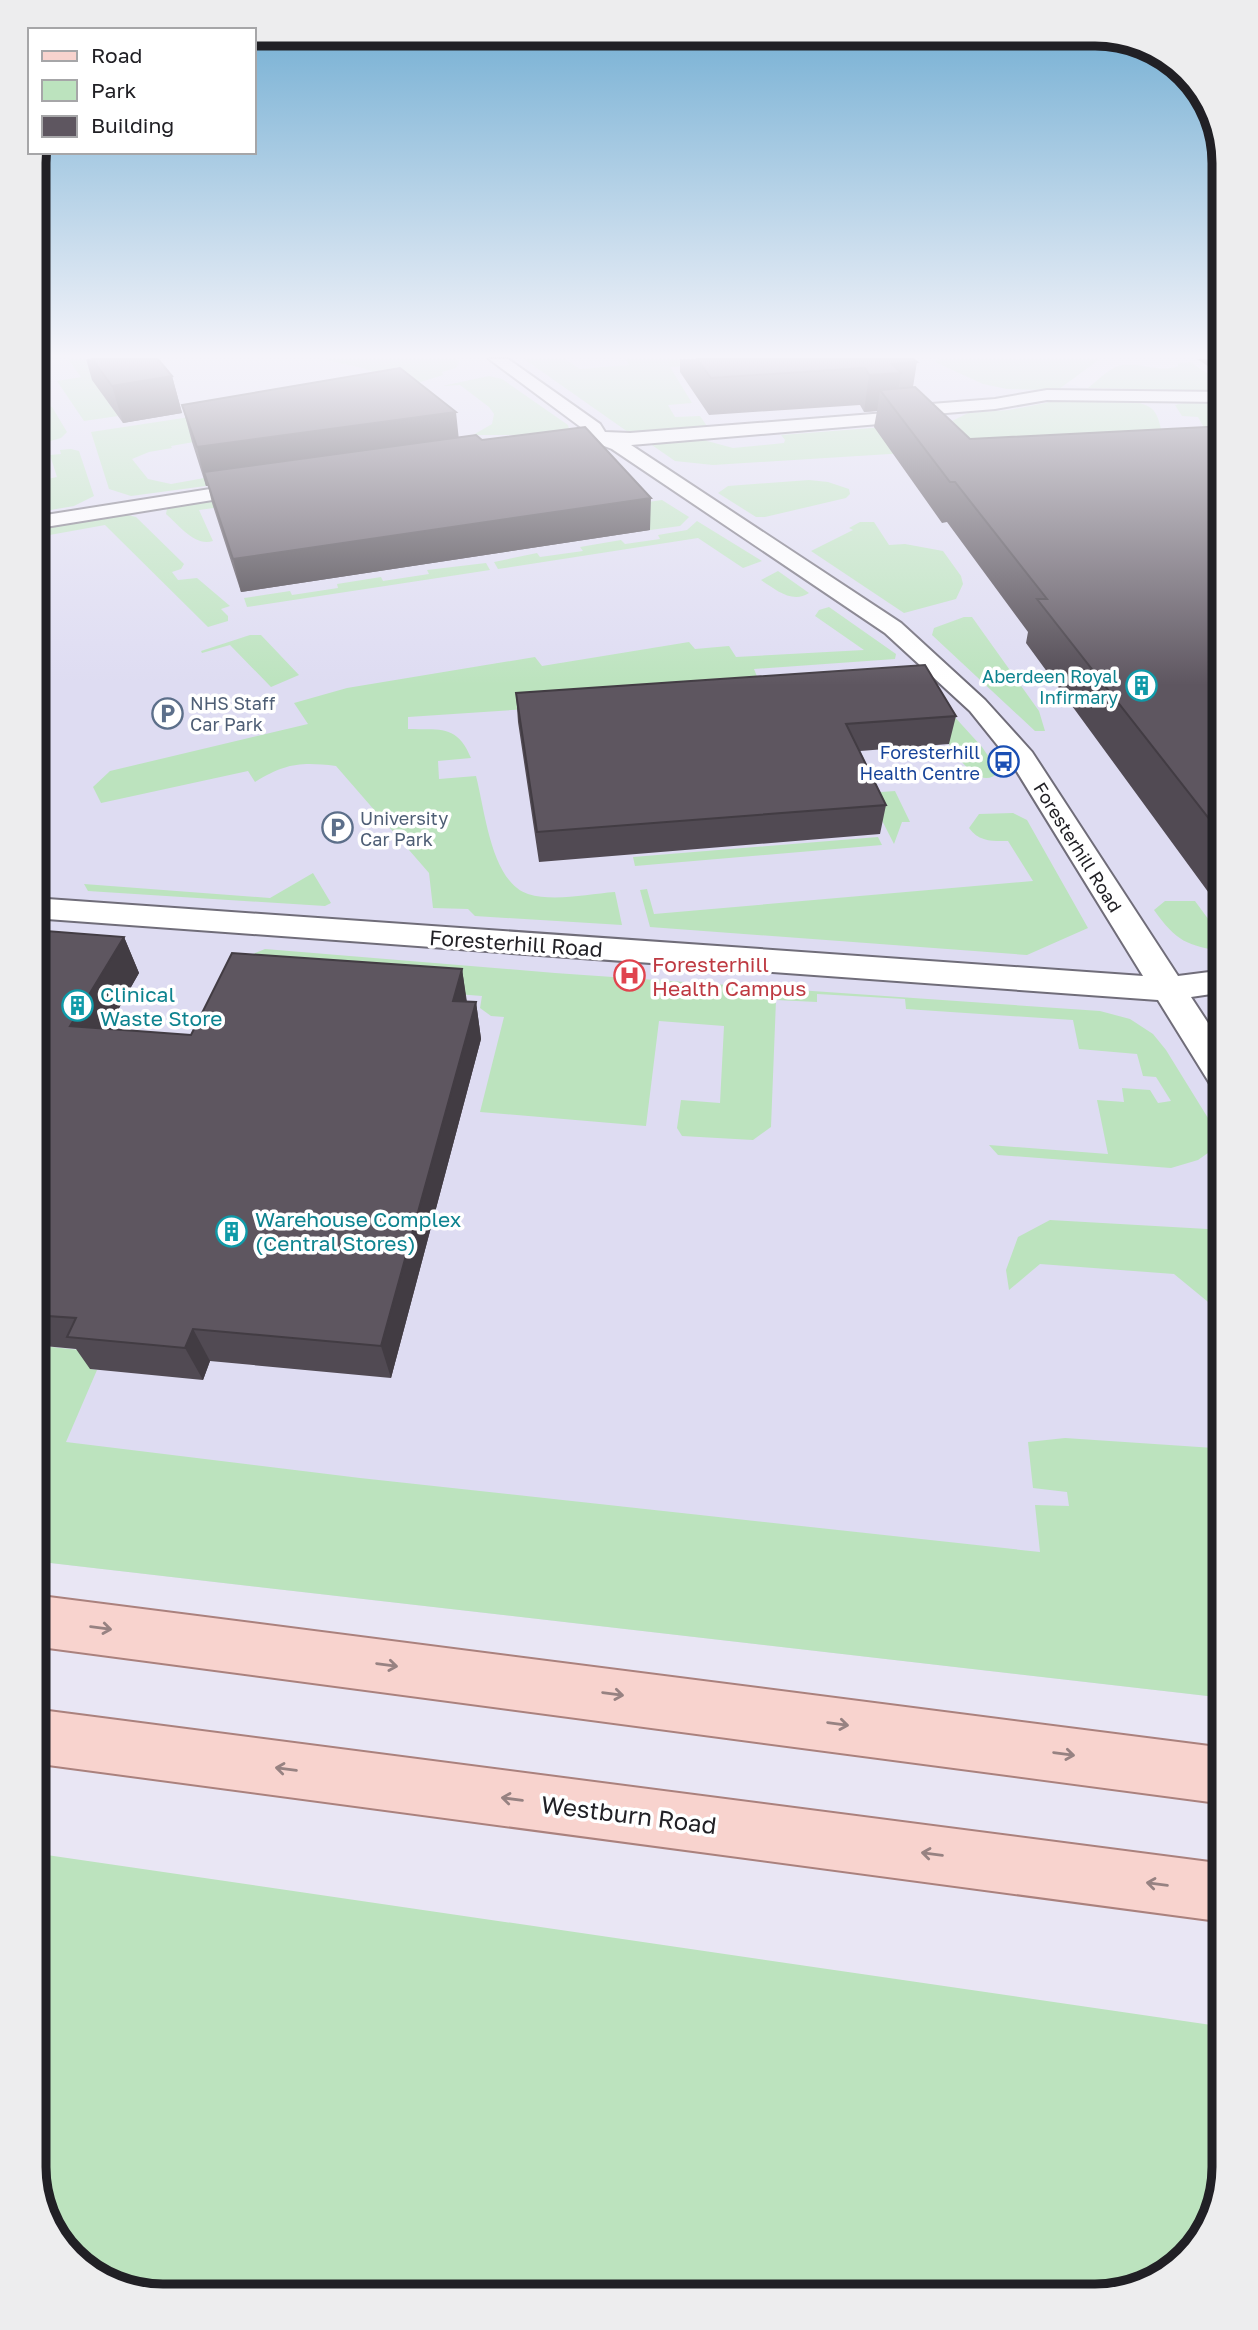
<svg xmlns="http://www.w3.org/2000/svg" width="1258" height="2330" font-family="'Golos Text',sans-serif">
  <style>
    .medical { fill: #dedcf2 }
    .green { fill: #bce3be }
    .lines { fill: none; stroke-linecap: round; stroke-linejoin: round }
    .street-casing { stroke: #706d79; stroke-width: 4 }
    .primary-casing { stroke: #aa817d; stroke-width: 4 }
    .street { fill: #fff; fill-rule: evenodd }
    .primary { fill: #f8d3ce; fill-rule: evenodd }
    .wall { fill: #514a53 }
    .shaded-wall { fill: #423c43 }
    .building { fill: #5e5660; stroke: #423c43; stroke-width: 2 }
    .oneway { stroke: #978282 }
    .labels { text-anchor: middle; dominant-baseline: central; stroke-width: 7; stroke-linejoin: round; paint-order: stroke }
    .far-culture-label { font-size: 18px; fill: #0d838f; stroke: #fff; text-anchor: end }
    .far-service-label { font-size: 18px; fill: #4e5e75; stroke: #fff; text-anchor: start }
    .far-transit-label { font-size: 18px; fill: #164399; stroke: #fff; text-anchor: end }
    .far-street-label { font-size: 18px; fill: #212025; stroke: #fff }
    .street-label { font-size: 21px; fill: #212025; stroke: #fff }
    .health-label { font-size: 21px; fill: #be3a42; stroke: #fff; text-anchor: start }
    .culture-label { font-size: 21px; fill: #0d838f; stroke: #fff; text-anchor: start }
    .near-street-label { font-size: 24px; fill: #212025; stroke: #fff }
    .rim { fill: none; stroke: #212025; stroke-width: 9 }
  </style>
  <rect width="100%" height="100%" fill="#e9e6f4"/>
  <!-- medical -->
  <path class="medical" d="M 33,359 L 952,359 L 1091,389 L 1225,391 L 1225,1698 L 33,1561 Z"/>
  <!-- green -->
  <path class="green" d="M 68,359 L 98,359 L 93,380 L 118,416 L 84,421 L 57,381 L 81,377 Z
    M 323,359 L 457,359 L 459,361 L 456,368 L 442,372 L 443,375 L 411,385 L 362,368 Z
    M 524,359 L 565,359 L 580,369 L 629,365 L 625,359 L 803,359 L 670,367 L 692,403 L 668,405 L 675,417 L 700,416 L 707,426 L 628,432 Z
    M 939,359 L 1100,359 L 1059,389 L 1046,390 L 1007,389 L 983,384 L 935,362 Z
    M 1190,362 L 1225,385 L 1225,391 L 1088,388 C 1096,382 1106,371 1116,367 C 1135,359 1157,374 1178,366 L 1178,363 Z
    M 489,376 L 502,379 L 568,425 L 569,429 L 526,435 L 473,435 L 492,424 L 494,414 L 489,407 L 460,385 L 442,386 Z
    M 1055,401 C 1076,401 1141,394 1154,411 C 1160,419 1162,434 1164,443 L 1018,446 L 713,465 L 675,461 L 649,443 L 696,438 L 733,448 L 784,443 L 785,440 L 781,435 L 950,422 L 968,413 L 1009,410 Z
    M 1184,403 L 1225,403 L 1225,464 L 1198,417 L 1182,416 L 1175,405 Z
    M 45,404 L 52,407 L 67,432 L 61,438 L 33,446 L 33,406 Z
    M 404,405 L 171,446 L 172,448 L 149,452 L 132,459 L 148,479 L 171,484 L 449,434 L 462,439 L 551,440 L 131,496 L 109,489 L 91,432 L 190,417 Z
    M 71,449 L 79,451 L 94,496 L 74,506 L 33,513 L 33,482 L 57,477 L 50,455 L 61,454 L 60,450 Z
    M 609,454 L 619,463 L 585,457 L 199,510 L 213,541 C 195,547 179,525 166,514 L 167,509 L 174,505 L 195,501 Z
    M 809,480 L 828,482 L 849,489 L 850,494 L 846,498 L 765,517 L 756,517 L 718,493 L 728,486 Z
    M 612,487 L 641,503 L 662,500 L 689,517 L 680,526 L 650,530 Z
    M 120,513 L 136,517 L 184,564 L 181,569 L 172,572 L 178,580 L 197,578 L 230,606 L 221,609 L 228,616 L 228,621 L 208,627 L 105,525 L 33,538 L 33,529 Z
    M 697,521 L 762,561 L 743,568 L 698,538 L 498,569 L 494,562 L 537,553 L 540,557 L 583,551 L 580,547 L 621,540 L 625,544 L 660,539 L 658,535 L 687,530 Z
    M 860,522 L 874,522 L 889,545 L 905,544 L 943,551 L 961,576 L 963,584 L 956,599 L 904,613 L 811,551 L 853,530 L 849,528 Z
    M 486,563 L 490,570 L 247,607 L 244,598 L 290,591 L 292,595 L 338,588 L 337,584 L 381,577 L 383,581 L 429,574 L 427,570 Z
    M 778,571 L 809,593 C 792,604 775,589 761,580 Z
    M 829,607 L 896,654 L 895,659 L 754,669 L 758,679 L 751,694 L 408,717 L 408,729 C 440,730 457,724 471,758 L 438,761 L 439,779 L 476,776 C 485,810 491,882 528,894 C 554,902 588,894 615,892 L 622,925 L 475,916 L 468,909 L 433,908 L 429,873 L 336,766 C 301,762 286,763 255,782 L 248,771 L 101,803 L 93,787 L 110,771 L 308,724 L 294,703 L 347,688 L 535,657 L 542,666 L 689,642 L 695,649 L 729,646 L 736,657 L 864,650 L 815,616 L 819,610 Z
    M 964,617 L 972,617 L 1039,711 L 1045,731 L 1035,731 L 932,635 L 934,628 Z
    M 250,635 L 261,635 L 299,675 L 271,687 L 230,645 L 202,653 L 201,651 Z
    M 952,714 L 982,747 L 999,772 C 974,798 942,732 933,716 Z
    M 895,791 L 910,822 L 902,822 L 894,844 L 868,793 Z
    M 1013,813 L 1027,820 L 1088,928 L 1027,955 L 650,927 L 640,890 L 647,889 L 654,914 L 1033,881 L 1008,841 C 992,841 979,842 969,828 L 979,814 Z
    M 878,837 L 882,845 L 635,866 L 633,857 Z
    M 313,873 L 331,903 L 325,906 L 88,891 L 84,884 L 270,898 Z
    M 1165,901 L 1195,901 L 1225,942 L 1225,952 C 1186,945 1177,942 1154,910 Z
    M 265,949 L 555,973 L 1100,1011 L 1130,1019 L 1153,1034 L 1166,1050 L 1216,1131 L 1215,1148 L 1198,1160 L 1171,1168 L 998,1155 L 989,1145 L 1108,1154 L 1097,1100 L 1124,1102 L 1122,1088 L 1150,1090 L 1158,1103 L 1171,1101 L 1156,1077 L 1143,1076 L 1137,1054 L 1079,1049 L 1073,1020 L 906,1009 L 905,999 L 817,994 L 817,1002 L 776,1000 L 771,1127 L 753,1140 L 682,1136 L 677,1128 L 681,1100 L 720,1103 L 724,1026 L 659,1021 L 646,1126 L 480,1112 L 504,1017 L 491,1016 L 480,1008 L 482,996 L 292,981 L 236,961 Z
    M 1050,1220 L 1225,1230 L 1225,1345 L 1213,1306 L 1174,1274 L 1040,1264 L 1009,1290 L 1006,1270 L 1018,1237 Z
    M 33,1345 L 98,1352 L 90,1369 L 97,1370 L 66,1442 L 360,1478 L 1040,1552 L 1035,1505 L 1069,1506 L 1067,1492 L 1033,1488 L 1028,1442 L 1065,1438 L 1214,1448 L 1225,1438 L 1225,1698 L 33,1561 Z
    M 33,1853 L 1225,2027 L 1225,2168 L 1203,2240 L 1146,2287 L 1096,2297 L 154,2296 L 90,2275 L 43,2218 L 33,2168 Z"/>
  <g class="lines">
    <defs>
      <path id="street" d="M 489,359 L 508,359 L 600,424 L 605,432 L 630,433 L 911,411 L 931,404 L 995,399 L 1047,390 L 1225,392 L 1225,402 L 1047,400 L 995,409 L 934,414 L 914,421 L 631,445 L 901,623 L 985,700 L 1032,752 L 1178,976 L 1225,970 L 1225,992 L 1191,997 L 1225,1049 L 1225,1091 L 1212,1087 L 1158,1000 L 33,918 L 33,898 L 1143,976 L 1011,762 L 970,711 L 885,633 L 612,449 L 591,441 L 586,431 Z
        M 261,481 L 268,483 L 271,487 L 268,491 L 33,529 L 33,517 Z"/>
      <path id="primary" d="M 33,1595 L 1225,1748 L 1225,1804 L 33,1646 Z
        M 33,1709 L 1225,1864 L 1225,1922 L 33,1763 Z"/>
    </defs>
    <!-- street casing -->
    <use href="#street" class="street-casing"/>
    <!-- primary casing -->
    <use href="#primary" class="primary-casing"/>
    <!-- street -->
    <use href="#street" class="street"/>
    <!-- primary -->
    <use href="#primary" class="primary"/>
  </g>
  <!-- wall -->
  <path class="wall" d="M 86,359 L 158,359 L 172,376 L 182,413 L 123,423 L 92,380 Z
    M 680,359 L 913,359 L 917,362 L 913,387 L 970,439 L 1225,426 L 1225,915 L 1026,643 L 1028,632 L 947,522 L 942,523 L 874,427 L 877,411 L 864,412 L 860,405 L 709,415 L 680,372 Z
    M 1197,359 L 1225,359 L 1225,377 Z
    M 182,405 L 482,440 L 650,530 L 241,592 L 212,503 L 208,486 L 206,486 L 192,442 Z
    M 516,693 L 956,716 L 949,744 L 860,751 L 886,805 L 880,834 L 539,862 L 518,722 Z
    M 33,930 L 124,937 L 139,973 L 107,1029 L 191,1035 L 462,969 L 467,1002 L 476,1002 L 481,1039 L 391,1378 L 210,1361 L 203,1380 L 90,1369 L 76,1349 L 33,1345 Z"/>
  <!-- shaded-wall -->
  <path class="shaded-wall" d="M 901,373 L 895,410 L 880,390 L 877,411 L 864,412 L 869,375 Z
    M 172,376 L 182,413 L 123,423 L 112,386 Z
    M 456,412 L 460,450 L 204,472 L 208,486 L 206,486 L 197,447 Z
    M 651,498 L 650,530 L 241,592 L 233,559 Z
    M 124,937 L 139,973 L 88,1063 L 70,1026 Z
    M 462,969 L 467,1006 L 453,1001 Z
    M 476,1002 L 481,1039 L 391,1378 L 381,1346 Z
    M 193,1329 L 210,1361 L 203,1380 L 185,1348 Z"/>
  <!-- building -->
  <path class="building" d="M 92,359 L 158,359 L 172,376 L 112,386 Z
    M 697,359 L 913,359 L 917,362 L 892,364 L 901,373 L 869,375 L 865,368 L 711,378 Z
    M 400,368 L 456,412 L 197,447 L 182,405 Z
    M 915,387 L 970,439 L 1225,426 L 1225,839 L 1037,599 L 1047,599 L 955,482 L 950,482 L 880,390 Z
    M 585,427 L 651,498 L 233,559 L 204,472 L 476,435 L 482,440 Z
    M 925,665 L 956,716 L 846,724 L 886,805 L 537,832 L 516,693 Z
    M 33,930 L 124,937 L 70,1026 L 191,1035 L 232,953 L 462,969 L 453,1001 L 476,1002 L 381,1346 L 193,1329 L 185,1348 L 67,1337 L 76,1318 L 33,1315 Z"/>
  <!-- one-way arrows -->
  <defs><path id="oneway-shaft" d="M-6 0H5M1.5-3L5.5 0L1.5 3" fill="none" stroke-width="1.6" stroke-linecap="round" stroke-linejoin="round" transform="scale(1.75)"/></defs>
  <g class="oneway">
    <use href="#oneway-shaft" transform="translate(101 1628) rotate(7)"/>
    <use href="#oneway-shaft" transform="translate(387 1665) rotate(8)"/>
    <use href="#oneway-shaft" transform="translate(613 1694) rotate(8)"/>
    <use href="#oneway-shaft" transform="translate(838 1724) rotate(8)"/>
    <use href="#oneway-shaft" transform="translate(1064 1754) rotate(8)"/>
    <use href="#oneway-shaft" transform="translate(286 1769) rotate(-173)"/>
    <use href="#oneway-shaft" transform="translate(512 1799) rotate(-173)"/>
    <use href="#oneway-shaft" transform="translate(932 1854) rotate(-173)"/>
    <use href="#oneway-shaft" transform="translate(1157 1884) rotate(-173)"/>
  </g>
  <!-- sky -->
  <linearGradient id="sky" x2="0" y2="1"><stop stop-color="#6dabd1"/><stop offset="0.52" stop-color="#f5f4fa"/><stop offset="1" stop-color="#f5f4fa" stop-opacity="0"/></linearGradient>
  <rect width="1258" height="685" fill="url(#sky)"/>
  <!-- icons -->
  <defs>
    <symbol id="building-ring" viewBox="-11 -11 22 22"><circle r="9.5" fill="#fff" stroke="#0f9aa8" stroke-width="1.5"/><path d="M-4-6H4V6H1V3H-1V6H-4ZM-2.5-4.3h1.7v1.8h-1.7ZM.8-4.3h1.7v1.8H.8ZM-2.5-1h1.7V.8h-1.7ZM.8-1h1.7V.8H.8Z" fill="#0f9aa8"/></symbol>
    <symbol id="parking-ring" viewBox="-11 -11 22 22"><circle r="9.5" fill="#fff" stroke="#5c6f8a" stroke-width="1.5"/><path d="M-3.5-5.5H1a3.5 3.5 0 0 1 0 7H-1V5.5H-3.5ZM-1-3.4V-.6H.8a1.4 1.4 0 0 0 0-2.8Z" fill="#5c6f8a"/></symbol>
    <symbol id="bus-ring" viewBox="-11 -11 22 22"><circle r="9.5" fill="#fff" stroke="#1a4fb4" stroke-width="1.5"/><path d="M-5-6H5V4H4V6H2V4H-2V6H-4V4H-5ZM-3.5-4V0h7V-4ZM-3.5 1.2v1.5H-2V1.2ZM2 1.2v1.5H3.5V1.2Z" fill="#1a4fb4"/></symbol>
    <symbol id="hospital-ring" viewBox="-11 -11 22 22"><circle r="9.5" fill="#fff" stroke="#e0444e" stroke-width="1.5"/><path d="M-5-5h3v3.5h4V-5h3V5h-3V1.5h-4V5h-3Z" fill="#e0444e"/></symbol>
  </defs>
  <g fill-rule="evenodd">
    <use href="#building-ring" x="1124" y="668" width="35" height="35"/>
    <use href="#parking-ring" x="150" y="696" width="35" height="35"/>
    <use href="#bus-ring" x="986" y="744" width="35" height="35"/>
    <use href="#parking-ring" x="320" y="810" width="35" height="35"/>
    <use href="#hospital-ring" x="612" y="958" width="35" height="35"/>
    <use href="#building-ring" x="60" y="988" width="35" height="35"/>
    <use href="#building-ring" x="214" y="1214" width="35" height="35"/>
  </g>
  <g class="labels">
    <!-- far-culture labels -->
    <g class="far-culture-label">
      <text x="1118" y="676">Aberdeen Royal<tspan x="1118" dy="21">Infirmary</tspan></text>
    </g>
    <!-- far-service labels -->
    <g class="far-service-label">
      <text x="190" y="703">NHS Staff<tspan x="190" dy="21">Car Park</tspan></text>
      <text x="360" y="818">University<tspan x="360" dy="21">Car Park</tspan></text>
    </g>
    <!-- far-transit labels -->
    <g class="far-transit-label">
      <text x="980" y="752">Foresterhill<tspan x="980" dy="21">Health Centre</tspan></text>
    </g>
    <!-- far-street labels -->
    <g class="far-street-label">
      <text transform="translate(1078 847) rotate(58)">Foresterhill Road</text>
    </g>
    <!-- street labels -->
    <g class="street-label">
      <text transform="translate(516 943) rotate(4)">Foresterhill Road</text>
    </g>
    <!-- health labels -->
    <g class="health-label">
      <text x="652" y="964">Foresterhill<tspan x="652" dy="24">Health Campus</tspan></text>
    </g>
    <!-- culture labels -->
    <g class="culture-label">
      <text x="100" y="994">Clinical<tspan x="100" dy="24">Waste Store</tspan></text>
      <text x="255" y="1219">Warehouse Complex<tspan x="255" dy="24">(Central Stores)</tspan></text>
    </g>
    <!-- near-street labels -->
    <g class="near-street-label">
      <text transform="translate(629 1814) rotate(7)">Westburn Road</text>
    </g>
  </g>
  <!-- crop -->
  <path d="M0 0H1258V2330H0ZM163 46H1095A117 117 0 0 1 1212 163V2167A117 117 0 0 1 1095 2284H163A117 117 0 0 1 46 2167V163A117 117 0 0 1 163 46Z" fill="#ededee" fill-rule="evenodd"/>
  <path class="rim" d="M163 46H1095A117 117 0 0 1 1212 163V2167A117 117 0 0 1 1095 2284H163A117 117 0 0 1 46 2167V163A117 117 0 0 1 163 46Z"/>
  <!-- legend -->
  <rect x="28" y="28" width="228" height="126" fill="#ffffff" stroke="#a6a6a8" stroke-width="2"/>
  <rect x="42" y="51" width="35" height="10" fill="#f8d3ce" stroke="#a6a6a8" stroke-width="2"/>
  <text x="91" y="63" font-size="21" fill="#212025">Road</text>
  <rect x="42" y="80" width="35" height="21" fill="#bce3be" stroke="#a6a6a8" stroke-width="2"/>
  <text x="91" y="98" font-size="21" fill="#212025">Park</text>
  <rect x="42" y="116" width="35" height="21" fill="#5e5660" stroke="#a6a6a8" stroke-width="2"/>
  <text x="91" y="133" font-size="21" fill="#212025">Building</text>
</svg>
